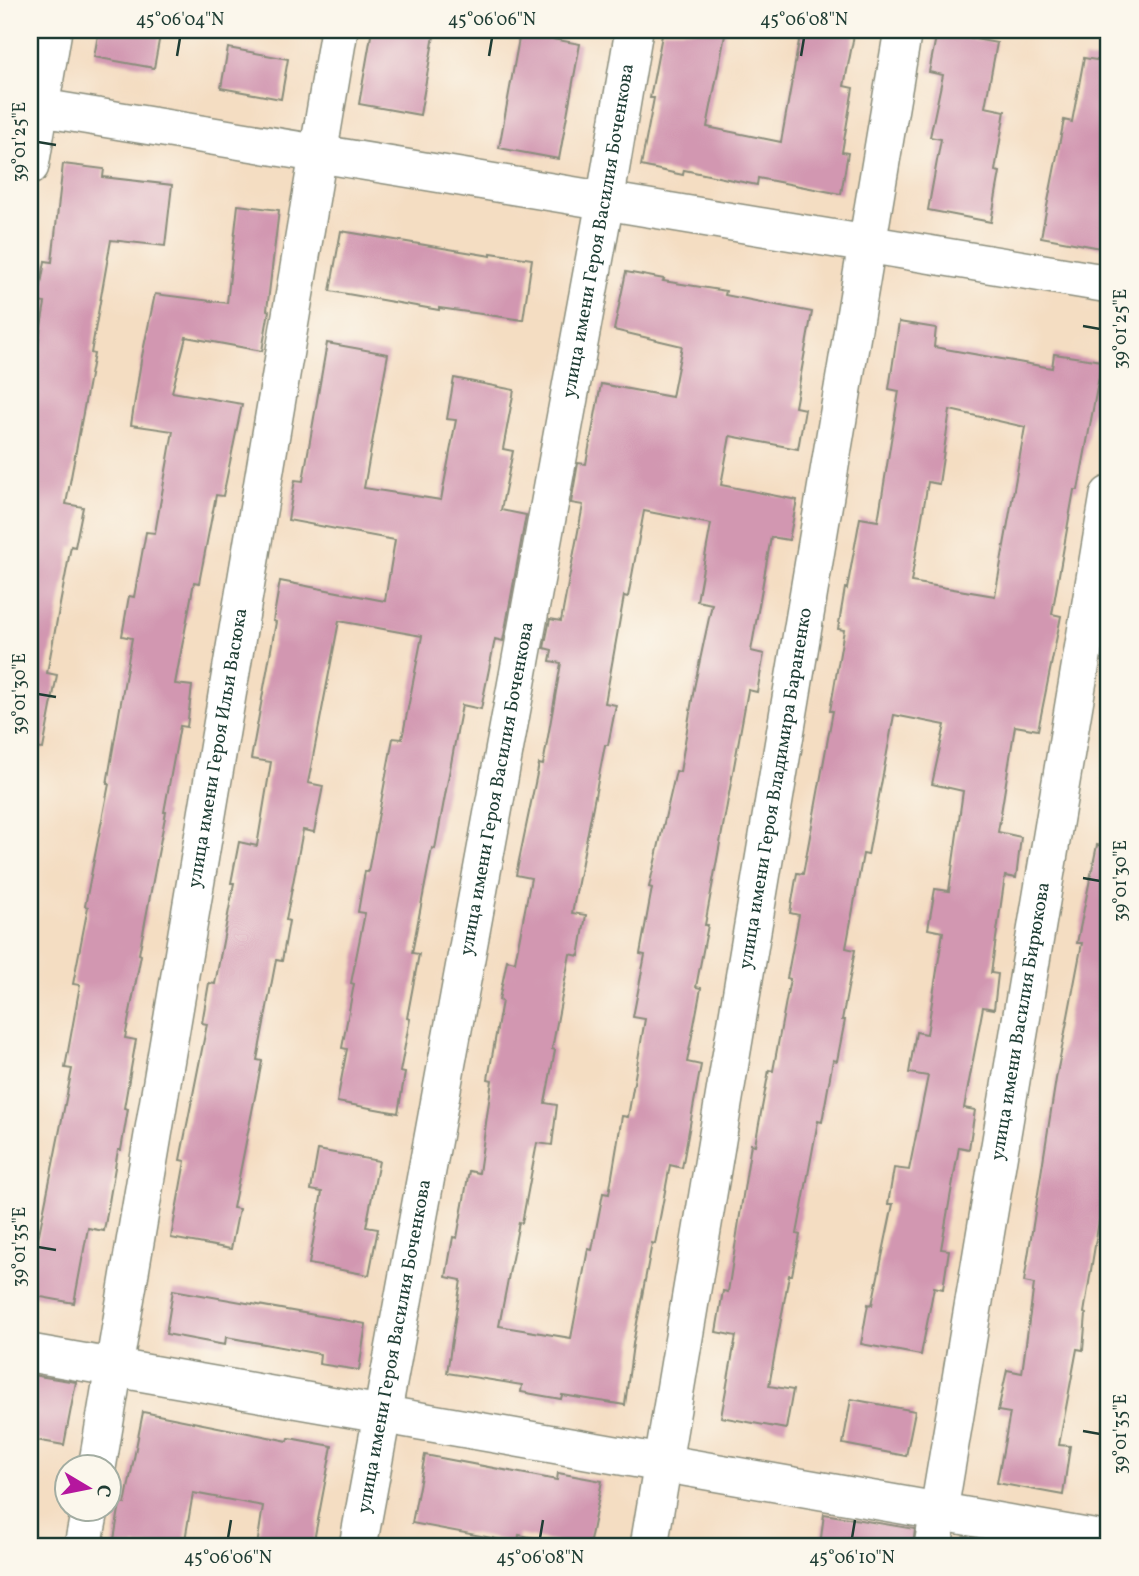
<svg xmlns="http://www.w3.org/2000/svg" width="1139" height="1576" font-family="Vollkorn,serif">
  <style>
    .building { fill: #d297b1; fill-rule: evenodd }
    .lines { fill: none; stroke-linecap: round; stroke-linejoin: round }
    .street-casing { stroke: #8a8d7b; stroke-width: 40 }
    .street { stroke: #fff; stroke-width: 37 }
    .ticks { fill: none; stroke: #1f3d34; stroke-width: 2.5 }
    .labels { text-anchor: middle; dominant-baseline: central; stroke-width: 5; stroke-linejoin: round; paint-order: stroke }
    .street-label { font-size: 19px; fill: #1f3d34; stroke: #fbf7ec }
    .neatline { fill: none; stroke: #1f3d34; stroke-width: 2.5 }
    .ticks-label { font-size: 18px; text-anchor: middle; fill: #1f3d34 }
  </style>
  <rect width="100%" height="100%" fill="#fbf7ec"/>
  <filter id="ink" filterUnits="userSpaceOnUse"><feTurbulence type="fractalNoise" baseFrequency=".0143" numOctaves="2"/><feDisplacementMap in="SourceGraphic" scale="14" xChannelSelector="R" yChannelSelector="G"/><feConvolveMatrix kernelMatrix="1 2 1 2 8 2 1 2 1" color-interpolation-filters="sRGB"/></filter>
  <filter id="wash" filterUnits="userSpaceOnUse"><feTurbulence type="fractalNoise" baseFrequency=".00686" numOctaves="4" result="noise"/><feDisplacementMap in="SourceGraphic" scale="28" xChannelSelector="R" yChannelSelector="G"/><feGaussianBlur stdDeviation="1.57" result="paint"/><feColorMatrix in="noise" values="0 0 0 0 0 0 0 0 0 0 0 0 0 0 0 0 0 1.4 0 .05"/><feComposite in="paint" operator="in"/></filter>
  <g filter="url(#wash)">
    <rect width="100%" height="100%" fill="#f4ddc2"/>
    <g id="blocks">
      <!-- building -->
      <path class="building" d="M 99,30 L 161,30 L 154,68 L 94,57 Z
        M 372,30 L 435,30 L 420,115 L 359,104 Z
        M 663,30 L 726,30 L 707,127 L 781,142 L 801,30 L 855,30 L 844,86 L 853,88 L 842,152 L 848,153 L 841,194 L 758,178 L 757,185 L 684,170 L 683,175 L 641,166 L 654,98 L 650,98 Z
        M 937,32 L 997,43 L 985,107 L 1005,111 L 995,171 L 1000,172 L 991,222 L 928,210 L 941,139 L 930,137 L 943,75 L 929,72 Z
        M 520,33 L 580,44 L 559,159 L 499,148 Z
        M 228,48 L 288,59 L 281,99 L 221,88 Z
        M 1084,58 L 1109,62 L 1109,205 L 1101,248 L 1041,237 L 1064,120 L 1072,122 Z
        M 63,164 L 104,169 L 103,177 L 172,185 L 165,246 L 111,240 L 91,353 L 94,354 L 66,504 L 83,507 L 75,547 L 71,546 L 47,673 L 57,675 L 43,749 L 30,748 L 30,390 L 45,303 L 38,302 L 45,261 L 52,262 Z
        M 238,205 L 279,210 L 267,310 L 269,311 L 262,351 L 186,337 L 172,392 L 242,404 L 223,496 L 216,495 L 199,583 L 194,582 L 175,684 L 192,686 L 187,727 L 180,726 L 164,812 L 166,812 L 139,954 L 141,955 L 125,1038 L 136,1040 L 124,1108 L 128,1109 L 121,1150 L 118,1150 L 104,1231 L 88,1228 L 74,1303 L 30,1295 L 30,1253 L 35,1254 L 72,1069 L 65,1068 L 80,985 L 73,984 L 88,907 L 85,906 L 109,784 L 107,784 L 132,638 L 122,636 L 129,596 L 134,597 L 146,532 L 155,533 L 173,431 L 131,425 L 141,361 L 155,294 L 227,303 Z
        M 341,231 L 491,256 L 491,253 L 532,259 L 523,320 L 439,308 L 439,310 L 330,291 Z
        M 626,272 L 664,279 L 663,281 L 726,291 L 725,295 L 812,312 L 795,407 L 805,409 L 798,449 L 730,436 L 721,485 L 797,500 L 789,540 L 771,537 L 751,651 L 764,654 L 757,692 L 748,690 L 705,925 L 708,925 L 696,987 L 701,988 L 687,1062 L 701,1065 L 682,1168 L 670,1165 L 655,1244 L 652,1243 L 633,1344 L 625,1405 L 562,1395 L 561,1399 L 521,1392 L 522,1385 L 447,1373 L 461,1280 L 446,1277 L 453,1237 L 457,1238 L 469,1171 L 479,1173 L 492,1080 L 488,1079 L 502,1001 L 499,1000 L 507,960 L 515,962 L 531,878 L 516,875 L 539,764 L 543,765 L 561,663 L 550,661 L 552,650 L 544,648 L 550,619 L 561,621 L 583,505 L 571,503 L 578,463 L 586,464 L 601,384 L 672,397 L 682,346 L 614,330 ZM 644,511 L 711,524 L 697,601 L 712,604 L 694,688 L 680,772 L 676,771 L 649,887 L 652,888 L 640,954 L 645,955 L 633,1017 L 645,1019 L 628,1117 L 622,1116 L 609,1194 L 603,1193 L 592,1250 L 588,1249 L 571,1338 L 499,1326 L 519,1222 L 522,1223 L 537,1143 L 552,1145 L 557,1105 L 545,1103 L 555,1050 L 552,1049 L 570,954 L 579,956 L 586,915 L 572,913 L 605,745 L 608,745 L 616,705 L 605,703 L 624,596 L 628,597 Z
        M 899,322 L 936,328 L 934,347 L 1052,368 L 1054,354 L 1102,361 L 1078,490 L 1074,490 L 1052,614 L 1061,616 L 1038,730 L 1015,726 L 998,832 L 1021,837 L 1016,878 L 1005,876 L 991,973 L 998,974 L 994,1009 L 983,1007 L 964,1108 L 975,1110 L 969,1149 L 959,1147 L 941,1249 L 949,1250 L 943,1289 L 934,1287 L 921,1355 L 861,1344 L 868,1304 L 872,1305 L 893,1204 L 888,1204 L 894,1168 L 909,1170 L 928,1076 L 909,1073 L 916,1032 L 927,1034 L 943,932 L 928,929 L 935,889 L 949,891 L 963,791 L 932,784 L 945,725 L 894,715 L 868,855 L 863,854 L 846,948 L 855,950 L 842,1020 L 845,1020 L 837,1061 L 833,1060 L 822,1122 L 818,1121 L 797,1234 L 800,1235 L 792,1275 L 789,1275 L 769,1386 L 793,1390 L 786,1429 L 721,1417 L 736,1336 L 716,1332 L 723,1291 L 728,1292 L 751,1144 L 755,1145 L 769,1070 L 773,1071 L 790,979 L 787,978 L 799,915 L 790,913 L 797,873 L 803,874 L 833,711 L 830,711 L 844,630 L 838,629 L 845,588 L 847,589 L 860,518 L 878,521 L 899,391 L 889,389 ZM 950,410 L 1025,427 L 995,596 L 911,582 L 928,482 L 939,484 Z
        M 327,343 L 388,354 L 364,488 L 441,500 L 456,420 L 447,419 L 454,378 L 514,390 L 503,449 L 513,451 L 501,510 L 526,515 L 503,641 L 495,639 L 481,709 L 462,705 L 435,849 L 432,848 L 412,953 L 419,954 L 407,1018 L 410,1019 L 400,1072 L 405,1073 L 398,1113 L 337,1102 L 347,1049 L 342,1048 L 354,984 L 351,983 L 365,913 L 358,912 L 365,871 L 368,872 L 393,738 L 402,739 L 422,636 L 339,621 L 308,783 L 323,786 L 314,832 L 303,830 L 286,920 L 289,921 L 282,961 L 276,960 L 257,1060 L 262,1061 L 233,1208 L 239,1209 L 231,1249 L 171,1238 L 185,1161 L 180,1160 L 207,1024 L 202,1023 L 209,983 L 215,984 L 234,883 L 231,883 L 239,842 L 257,846 L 271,762 L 251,759 L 276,622 L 273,621 L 280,581 L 385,601 L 395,540 L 288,520 L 295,480 L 303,481 Z
        M 1097,845 L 1109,847 L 1109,1190 L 1105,1222 L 1099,1221 L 1084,1313 L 1086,1314 L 1083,1350 L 1077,1349 L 1059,1445 L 1070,1446 L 1063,1495 L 997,1483 L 1010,1413 L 998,1411 L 1007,1370 L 1022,1373 L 1034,1284 L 1024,1282 L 1056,1079 L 1082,943 L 1077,943 Z
        M 318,1150 L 379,1161 L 366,1227 L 378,1229 L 369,1275 L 309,1264 L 322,1192 L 311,1190 Z
        M 173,1290 L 366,1324 L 359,1370 L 319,1364 L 320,1354 L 226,1337 L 225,1345 L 166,1334 Z
        M 32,1375 L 76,1382 L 64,1445 L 30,1439 L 30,1389 Z
        M 851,1399 L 915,1411 L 906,1456 L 843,1444 Z
        M 143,1412 L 288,1441 L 289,1438 L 332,1446 L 313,1546 L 257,1546 L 263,1506 L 193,1493 L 184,1546 L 113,1546 L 120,1503 L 125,1504 Z
        M 425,1455 L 557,1480 L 558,1473 L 602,1481 L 589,1546 L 575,1546 L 519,1535 L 518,1543 L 412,1523 Z
        M 824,1514 L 915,1529 L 913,1546 L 820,1546 Z"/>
    </g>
  </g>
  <g filter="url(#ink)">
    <use href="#blocks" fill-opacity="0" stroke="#8a8d7b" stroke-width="2"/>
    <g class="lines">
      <defs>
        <g id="street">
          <path d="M 30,106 L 1109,284"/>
          <path d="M 30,166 L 53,30"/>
          <path d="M 30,1353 L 1109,1541"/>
          <path id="s1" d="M 97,1468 L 339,30"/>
          <path d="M 83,1546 L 90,1510"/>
          <path id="s2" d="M 358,1546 L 605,202 L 634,30"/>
          <path id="s3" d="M 649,1546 L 903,30"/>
          <path id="s4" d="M 933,1546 L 1109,495"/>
        </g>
      </defs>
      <!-- street casing -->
      <use href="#street" class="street-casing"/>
      <!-- street -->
      <use href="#street" class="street"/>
    </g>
  </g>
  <!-- ticks -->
  <path class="ticks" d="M 177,56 L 180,38M 489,56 L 492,38M 801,56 L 804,38M 38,142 L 56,145M 1083,326 L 1100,329M 38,694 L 56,697M 1083,878 L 1100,881M 38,1247 L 56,1250M 1083,1431 L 1100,1434M 228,1538 L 231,1520M 540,1538 L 543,1520M 852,1538 L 855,1520"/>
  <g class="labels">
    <!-- street labels -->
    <g class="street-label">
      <text stroke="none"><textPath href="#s2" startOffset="1337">улица имени Героя Василия Боченкова</textPath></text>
      <text stroke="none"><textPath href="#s1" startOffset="730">улица имени Героя Ильи Васюка</textPath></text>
      <text stroke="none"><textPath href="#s2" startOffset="770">улица имени Героя Василия Боченкова</textPath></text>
      <text stroke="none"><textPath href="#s3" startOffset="768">улица имени Героя Владимира Бараненко</textPath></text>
      <text stroke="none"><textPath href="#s4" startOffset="532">улица имени Василия Бирюкова</textPath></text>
      <text stroke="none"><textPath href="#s2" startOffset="203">улица имени Героя Василия Боченкова</textPath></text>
    </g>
  </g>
  <!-- margin -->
  <rect width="1139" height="1576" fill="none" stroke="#fbf7ec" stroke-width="77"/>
  <!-- north arrow -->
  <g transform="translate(88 1488) rotate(100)"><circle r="33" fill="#fbf7ec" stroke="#a3ada2" stroke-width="2"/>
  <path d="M0-5L12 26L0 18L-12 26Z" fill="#b5179e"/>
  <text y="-10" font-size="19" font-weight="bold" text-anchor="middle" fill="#1f3d34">С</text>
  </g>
  <rect x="38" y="38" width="1062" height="1500" class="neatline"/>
  <g class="ticks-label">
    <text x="180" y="25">45°06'04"N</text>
    <text x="492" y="25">45°06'06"N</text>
    <text x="804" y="25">45°06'08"N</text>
    <text transform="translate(19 142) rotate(-90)" y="6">39°01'25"E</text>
    <text transform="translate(1120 329) rotate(-90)" y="6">39°01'25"E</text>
    <text transform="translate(19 694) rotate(-90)" y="6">39°01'30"E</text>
    <text transform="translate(1120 881) rotate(-90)" y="6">39°01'30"E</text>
    <text transform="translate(19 1247) rotate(-90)" y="6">39°01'35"E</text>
    <text transform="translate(1120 1434) rotate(-90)" y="6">39°01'35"E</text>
    <text x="228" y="1563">45°06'06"N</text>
    <text x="540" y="1563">45°06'08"N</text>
    <text x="852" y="1563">45°06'10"N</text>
  </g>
</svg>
